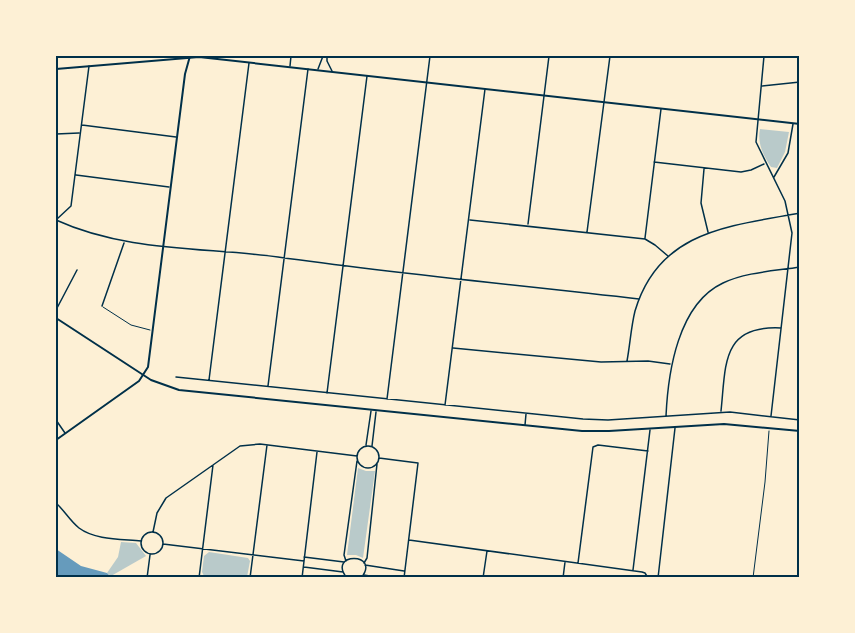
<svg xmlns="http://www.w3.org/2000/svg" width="855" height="633" font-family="'Exo 2',sans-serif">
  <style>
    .green { fill: #b9caca }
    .water { fill: #669bbc }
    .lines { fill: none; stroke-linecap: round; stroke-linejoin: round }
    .service { stroke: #003049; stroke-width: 1 }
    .minor { stroke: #003049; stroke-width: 1.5 }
    .tertiary { stroke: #003049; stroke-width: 2 }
    .secondary { stroke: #003049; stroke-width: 2 }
    .trunk { stroke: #003049; stroke-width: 2 }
    .neatline { fill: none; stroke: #003049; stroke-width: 2 }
  </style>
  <rect width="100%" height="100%" fill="#fdf0d5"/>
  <!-- green -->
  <path class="green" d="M 760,129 L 789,132 L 785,152 L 777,168 L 771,167 C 763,155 757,143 760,129 Z
    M 358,468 L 366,471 L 375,471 L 363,558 L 356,555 L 347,555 Z
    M 121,542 L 136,543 L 146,556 L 111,576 L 107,573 L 118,557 Z
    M 209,552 L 248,558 L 250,561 L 247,577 L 204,576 L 202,572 L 204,556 Z"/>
  <!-- water -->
  <path class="water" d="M 56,549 L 81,566 L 107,573 L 111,577 L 58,577 L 56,574 Z"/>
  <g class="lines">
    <!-- service -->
    <path class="service" d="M 103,307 L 131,325 L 150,330
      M 753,578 L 765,482 L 769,431"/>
    <!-- minor -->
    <path class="minor" d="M 327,56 L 327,61 L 332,71
      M 764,56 L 756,142 L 785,201 L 792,233 L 771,416
      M 290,66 L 291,56
      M 318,69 L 323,56
      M 762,86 L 800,82
      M 82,125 L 176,137
      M 56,134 L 79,133
      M 654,162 L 741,172 L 751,170 L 764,164
      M 704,169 L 701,203 L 708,232
      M 76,175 L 169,187
      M 774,177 L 788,153 L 793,124
      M 57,219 L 71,206 L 89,66
      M 56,220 C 126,252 204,247 278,257 C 398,274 519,285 639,299
      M 470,220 L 645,239 L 655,245 L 668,256
      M 528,224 L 549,56
      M 587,232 L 610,56
      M 645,238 L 661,109
      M 102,306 L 124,243
      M 56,310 L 77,270
      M 453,348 L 601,362 L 648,361 L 670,364
      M 627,361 C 630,345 631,327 635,311 C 659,230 730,226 800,213
      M 176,377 L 583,419 L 608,420 L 730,412 L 800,420
      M 209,380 L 249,63
      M 268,386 L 308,69
      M 327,393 L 367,76
      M 387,399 L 430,56
      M 445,405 L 485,89
      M 721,411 C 726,365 721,325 781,328
      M 666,416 C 668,372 678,304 723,283 C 746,272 775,271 800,267
      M 56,420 L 65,433
      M 525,425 L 526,414
      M 366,445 L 371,411
      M357 457a11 11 0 1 1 22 0a11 11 0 1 1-22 0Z
      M 372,446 L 376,412
      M 379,458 L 418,463 L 404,578
      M 56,503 C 64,510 70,521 79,528 C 95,540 121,539 141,541
      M 153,532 L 157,513 L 166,498 L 240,446 L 260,444 L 357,456
      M141 543a11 11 0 1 1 22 0a11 11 0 1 1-22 0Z
      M 409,540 L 642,572 L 645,573 L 648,578
      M 163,544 L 304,561
      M 304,557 L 344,562
      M 346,561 L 344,555 L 357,461
      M 364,563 L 367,558 L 377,464
      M 578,563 L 593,447 L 598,445 L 648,451
      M 365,565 L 404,571
      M 304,567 L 343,572
      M 633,570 L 650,430
      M 364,575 L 381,578
      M 406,576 L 417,578
      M 147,578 L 150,555
      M 199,578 L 213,465
      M 250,578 L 267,445
      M 302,578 L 317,452
      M 347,578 C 326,552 382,552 361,578
      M 483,578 L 487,551
      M 563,578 L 565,562
      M 658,578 L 675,428"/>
    <!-- tertiary -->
    <path class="tertiary" d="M 56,440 L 139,381 L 148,367 L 185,74 L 190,56"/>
    <!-- secondary -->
    <path class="secondary" d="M 56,318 L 151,380 L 179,390 L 582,431 L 609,431 L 724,424 L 800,431"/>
    <!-- trunk -->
    <path class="trunk" d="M 56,69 L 199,57 L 800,124"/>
  </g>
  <!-- border -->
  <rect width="855" height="633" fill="none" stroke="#fdf0d5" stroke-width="114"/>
  <rect x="57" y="57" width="741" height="519" class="neatline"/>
</svg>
